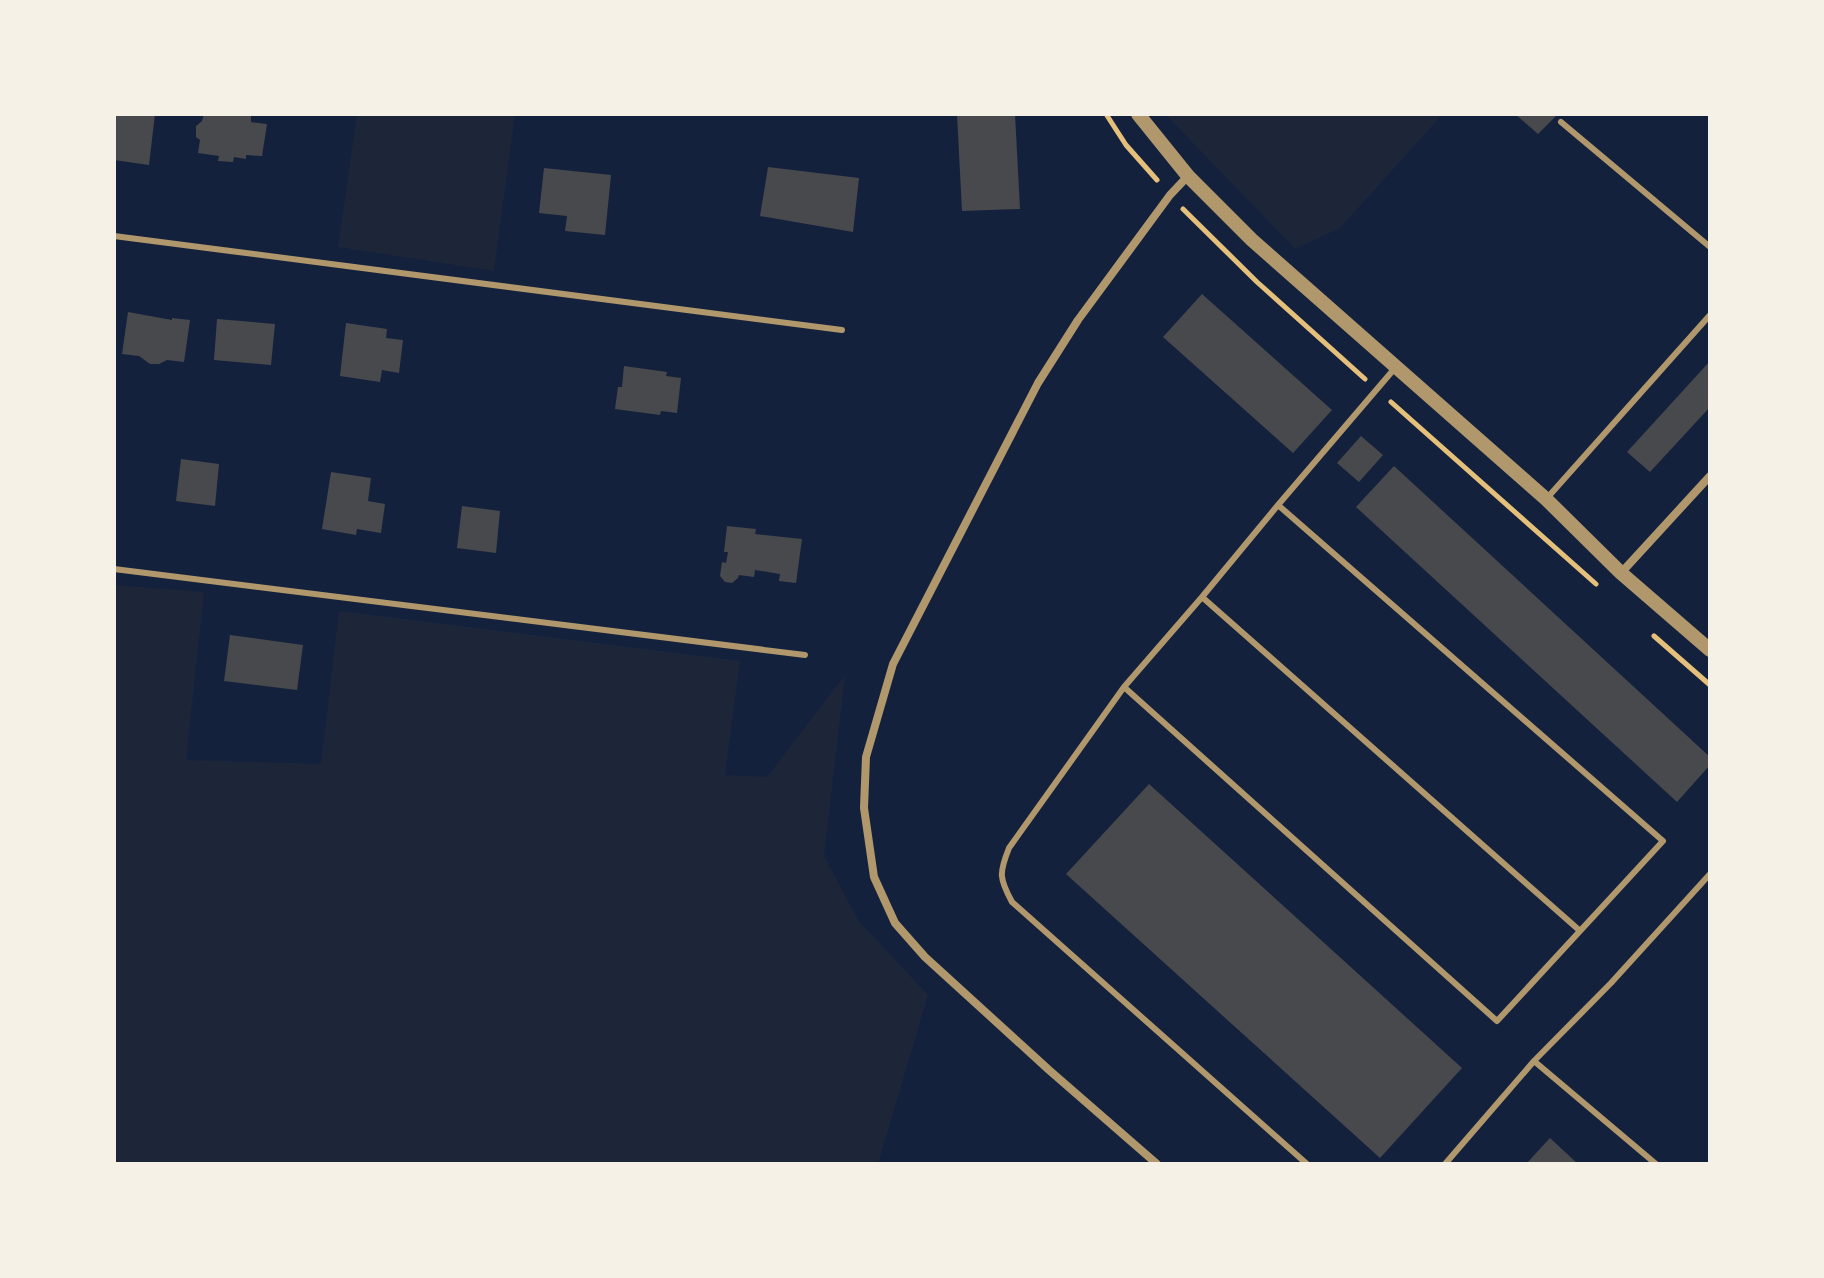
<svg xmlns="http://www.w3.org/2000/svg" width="1824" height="1278" font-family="Helvetica,sans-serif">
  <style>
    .green { fill: #1d2539 }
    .building { fill: #48494c }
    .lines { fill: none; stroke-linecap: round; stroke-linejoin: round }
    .path { stroke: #e5c07b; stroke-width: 5 }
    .service { stroke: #b1986c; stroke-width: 6 }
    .minor { stroke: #b1986c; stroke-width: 8 }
    .tertiary { stroke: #b1986c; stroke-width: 14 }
  </style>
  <rect width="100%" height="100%" fill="#14213d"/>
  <!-- green -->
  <path class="green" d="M 357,114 L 515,114 L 494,271 L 338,247 Z
    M 1165,114 L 1443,114 L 1340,228 L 1295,249 Z
    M 114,585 L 204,592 L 186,760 L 321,764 L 339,611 L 740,661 L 725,775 L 767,777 L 845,675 L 824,856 L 858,920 L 928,995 L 878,1164 L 114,1164 Z"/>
  <!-- building -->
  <path class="building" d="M 114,114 L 155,114 L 149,165 L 114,160 Z
    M 204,114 L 251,116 L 251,122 L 267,124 L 262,156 L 246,155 L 246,159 L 234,157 L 233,162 L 218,161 L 219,156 L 198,153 L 200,140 L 196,137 L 196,126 L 202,121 Z
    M 957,114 L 1015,114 L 1020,209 L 962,211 Z
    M 1515,114 L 1558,114 L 1538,134 Z
    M 768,167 L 859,178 L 853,232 L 760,216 Z
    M 544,168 L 611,175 L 605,235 L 565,231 L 567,216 L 539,213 Z
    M 1202,294 L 1332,410 L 1293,453 L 1163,337 Z
    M 128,312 L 172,320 L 172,318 L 190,320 L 184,362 L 167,360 L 159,364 L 150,364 L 139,356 L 122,354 Z
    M 217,319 L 275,324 L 271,365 L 214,360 Z
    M 346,323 L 387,329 L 386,338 L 403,340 L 399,373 L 382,370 L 380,382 L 340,376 Z
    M 1710,361 L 1710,407 L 1650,472 L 1627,452 Z
    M 624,366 L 667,372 L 666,376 L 681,378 L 677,413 L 661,411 L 660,415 L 615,409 L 618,387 L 622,387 Z
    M 1361,436 L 1383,455 L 1359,482 L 1337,463 Z
    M 181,459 L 219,464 L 215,506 L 176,501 Z
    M 1394,466 L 1710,757 L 1710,765 L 1677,802 L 1356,507 Z
    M 331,472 L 371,478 L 368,501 L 385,504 L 381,533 L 357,529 L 356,535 L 322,529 Z
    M 462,506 L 500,511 L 496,553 L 457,548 Z
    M 727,526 L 756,529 L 755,534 L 802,539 L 796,583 L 779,581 L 780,574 L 755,570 L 754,577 L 739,575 L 738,578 L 732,583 L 725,582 L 720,576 L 722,562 L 726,563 L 728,552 L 724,552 Z
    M 230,635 L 303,645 L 297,690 L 224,681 Z
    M 1149,784 L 1462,1068 L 1380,1158 L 1066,874 Z
    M 1550,1138 L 1578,1164 L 1526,1164 Z"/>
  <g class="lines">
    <!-- path -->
    <path class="path" d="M 1106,114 L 1126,145 L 1157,180
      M 1183,209 L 1257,282 L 1365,379
      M 1391,402 L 1596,584
      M 1654,636 L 1710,685"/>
    <!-- service -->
    <path class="service" d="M 1561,122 L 1710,247
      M 114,236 L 842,330
      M 1395,368 L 1278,505 L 1663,841 L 1497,1021 L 1124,687 L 1202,597 L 1579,930
      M 1548,497 L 1710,315
      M 114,569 L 805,655
      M 1202,597 L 1278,505
      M 1124,687 L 1009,848 C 999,873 999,878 1012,902 L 1307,1164
      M 1534,1061 L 1656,1164
      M 1445,1164 L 1534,1061 L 1611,983 L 1710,874"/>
    <!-- minor -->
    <path class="minor" d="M 1621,573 L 1710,476
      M 1157,1164 L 1049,1070 L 925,957 L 895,923 L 874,877 L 864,808 L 866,757 L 893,664 L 1038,383 L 1078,320 L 1170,195 L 1188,176"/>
    <!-- tertiary -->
    <path class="tertiary" d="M 1138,114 L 1188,176 L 1252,240 L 1546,499 L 1621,573 L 1710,650"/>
  </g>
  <!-- border -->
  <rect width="1824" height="1278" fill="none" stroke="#f6f1e7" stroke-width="232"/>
</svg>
